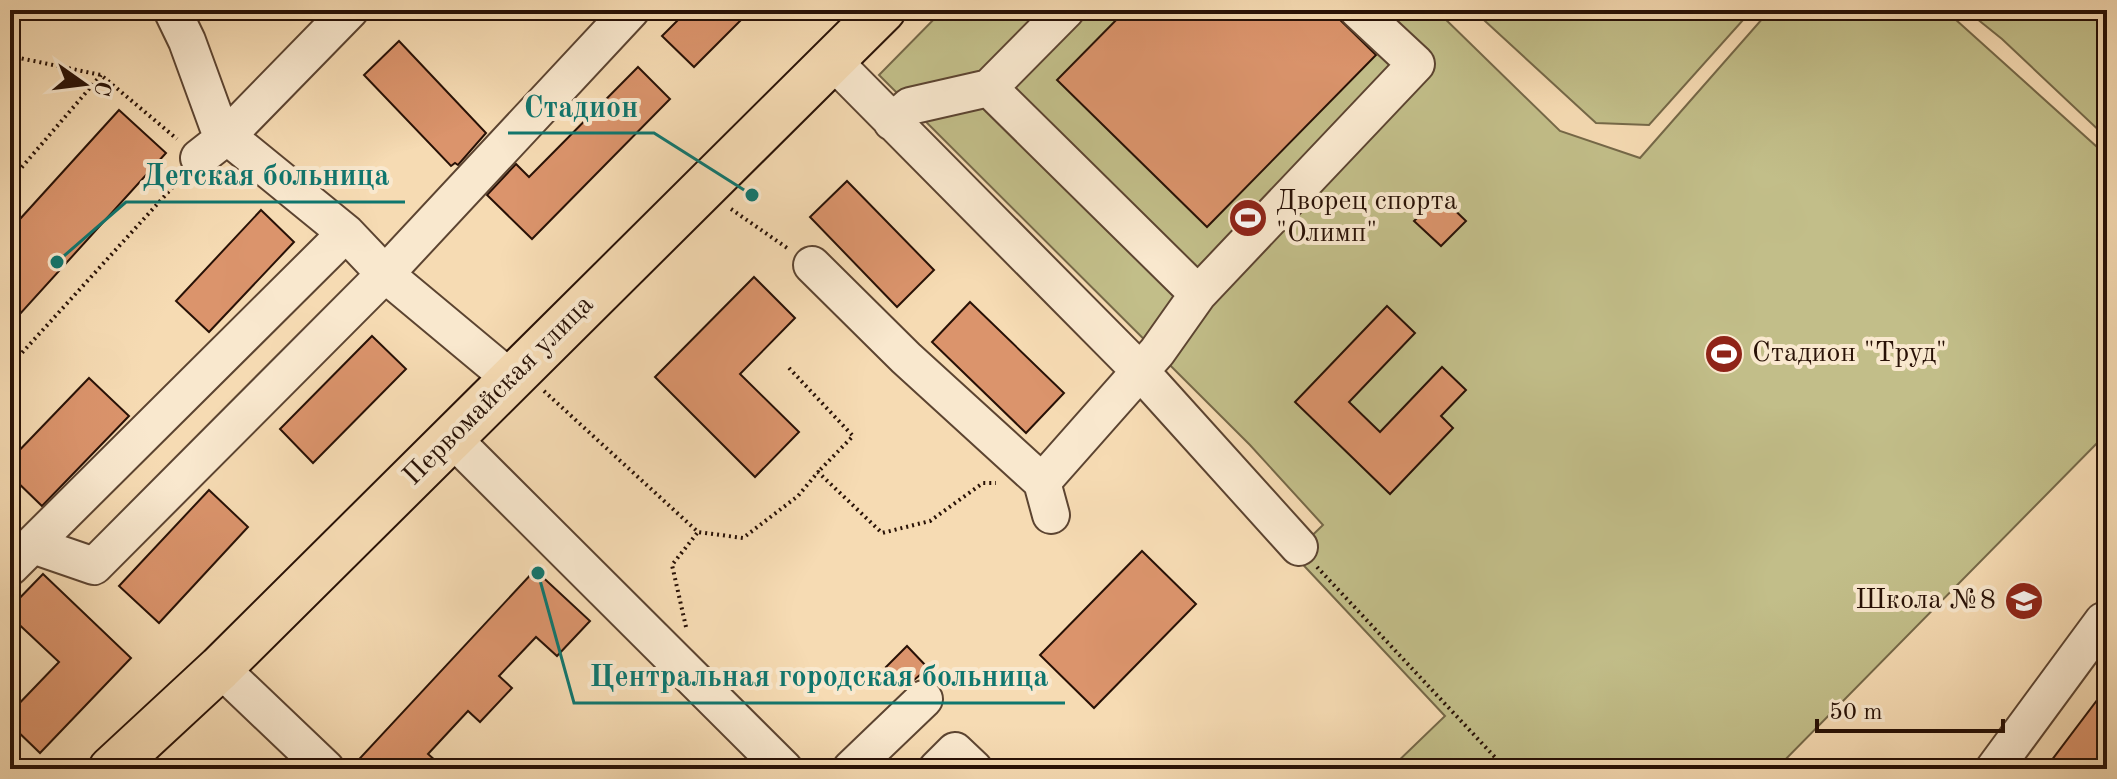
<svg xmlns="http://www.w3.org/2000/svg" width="2117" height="779" font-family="'Old Standard TT',serif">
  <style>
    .green { fill: #c2be89; stroke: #756848; stroke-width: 2 }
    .building { fill: #db946c; stroke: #281106; stroke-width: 2 }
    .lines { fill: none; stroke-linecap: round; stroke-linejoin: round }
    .minor-casing { stroke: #5c4431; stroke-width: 40 }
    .major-casing { stroke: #281106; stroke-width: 48 }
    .path { stroke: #281106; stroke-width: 4; stroke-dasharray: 2 4; stroke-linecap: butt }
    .minor { stroke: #f9e8ce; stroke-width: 36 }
    .major { stroke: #f6dbb3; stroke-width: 44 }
    .labels { text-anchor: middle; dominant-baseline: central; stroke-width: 8; stroke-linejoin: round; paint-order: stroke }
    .poi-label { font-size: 28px; fill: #281106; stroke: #f9e8ce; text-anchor: start }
    .street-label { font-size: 28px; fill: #281106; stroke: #f9e8ce }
    .leader { fill: none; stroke: #0f766e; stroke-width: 3 }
    .callout-dot { fill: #0f766e; stroke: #f9e8ce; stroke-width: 3 }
    .callout-label { font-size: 30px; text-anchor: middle; font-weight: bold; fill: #0f766e; stroke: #f9e8ce; stroke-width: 8; stroke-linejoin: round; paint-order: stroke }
  </style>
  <rect width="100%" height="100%" fill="#f6dbb3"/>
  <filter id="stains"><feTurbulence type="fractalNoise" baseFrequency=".0025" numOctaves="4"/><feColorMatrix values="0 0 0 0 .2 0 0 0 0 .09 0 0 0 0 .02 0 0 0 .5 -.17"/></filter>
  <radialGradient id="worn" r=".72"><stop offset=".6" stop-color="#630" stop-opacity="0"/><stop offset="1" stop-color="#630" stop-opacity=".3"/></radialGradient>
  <!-- green -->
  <path class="green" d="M 943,10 L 1436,10 L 1560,131 L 1640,158 L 1770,10 L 1945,10 L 2107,156 L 2107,433 L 1776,769 L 1390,769 L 1445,716 L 1293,554 L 1323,525 L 1250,445 L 879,75 Z
    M 1473,10 L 1752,10 L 1649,125 L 1596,123 Z
    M 1966,10 L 2107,10 L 2107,138 L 2002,39 Z"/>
  <!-- building -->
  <path class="building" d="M 688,10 L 751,10 L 694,67 L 662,36 Z
    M 1126,10 L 1330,10 L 1376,55 L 1207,227 L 1057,80 Z
    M 399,41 L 486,133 L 458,165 L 455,163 L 451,166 L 364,75 Z
    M 638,67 L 670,99 L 532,239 L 487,195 L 516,164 L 529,177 Z
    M 119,110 L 166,153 L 10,325 L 10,230 Z
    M 847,181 L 934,270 L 897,307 L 810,217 Z
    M 1440,196 L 1466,221 L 1441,246 L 1414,221 Z
    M 261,210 L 294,242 L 209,332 L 176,301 Z
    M 754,277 L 795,318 L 740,374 L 799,432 L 755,477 L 655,377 Z
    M 970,302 L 1064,393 L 1026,433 L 932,342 Z
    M 1387,306 L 1415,333 L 1349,402 L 1380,432 L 1442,367 L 1466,390 L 1441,416 L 1453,428 L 1390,494 L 1295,402 Z
    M 372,336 L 406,369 L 313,463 L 280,429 Z
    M 89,378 L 129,416 L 42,506 L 10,475 L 10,460 Z
    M 209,490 L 248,527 L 159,623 L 119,586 Z
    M 1142,551 L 1196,604 L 1094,708 L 1040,655 Z
    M 535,570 L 590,621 L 557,656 L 536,637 L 499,676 L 512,688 L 480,722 L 468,711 L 428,754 L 445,769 L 350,769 Z
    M 43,574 L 131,658 L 40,753 L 10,724 L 10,713 L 59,662 L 10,616 L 10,608 Z
    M 907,646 L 928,668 L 906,687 L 886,667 Z
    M 2107,687 L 2107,769 L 2045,769 Z"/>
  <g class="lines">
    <defs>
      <path id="minor" d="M 172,10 L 187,41 L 218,126 L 227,136 L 346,233 L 385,274 L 511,379
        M 832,60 L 1140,371 L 1299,547
        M 989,88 L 1198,294 L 1416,64 L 1358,10
        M 892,122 L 910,106 L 989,88 L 1066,10
        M 199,158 L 227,136 L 350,10
        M 812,265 L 906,358 L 1042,482 L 1157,352 L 1198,294
        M 452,438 L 784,769
        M 1042,482 L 1051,515
        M 33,545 L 94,566 L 385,274 L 631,10
        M 10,567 L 346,233
        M 220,668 L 326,769
        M 851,769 L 924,699
        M 937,769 L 955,751 L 974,769
        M 1994,769 L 2103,621"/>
      <path id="major" d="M 111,769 L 220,668 L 883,10"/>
    </defs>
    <!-- minor casing -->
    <use href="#minor" class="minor-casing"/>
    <!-- major casing -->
    <use href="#major" class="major-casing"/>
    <!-- path -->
    <path class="path" d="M 10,56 L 101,75 L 177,139
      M 10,181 L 101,75
      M 731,209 L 790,250
      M 10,366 L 181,178
      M 789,368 L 853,436 L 818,472
      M 544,391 L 698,532 L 743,538 L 798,496 L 818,472 L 882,533 L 930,521 L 983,483 L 996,483
      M 1317,567 L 1506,769
      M 686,627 L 672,565 L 698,532"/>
    <!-- minor -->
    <use href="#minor" class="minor"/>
    <!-- major -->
    <use href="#major" class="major"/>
  </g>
  <!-- icons -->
  <defs>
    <symbol id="stadium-disc" viewBox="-11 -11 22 22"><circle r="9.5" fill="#8f2418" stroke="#f9e8ce"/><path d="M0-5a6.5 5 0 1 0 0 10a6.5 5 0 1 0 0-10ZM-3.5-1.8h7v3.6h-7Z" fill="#fff"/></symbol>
    <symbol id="school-disc" viewBox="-11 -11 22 22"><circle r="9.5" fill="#8f2418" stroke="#f9e8ce"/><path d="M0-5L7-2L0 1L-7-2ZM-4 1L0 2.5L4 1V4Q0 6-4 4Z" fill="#fff"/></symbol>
  </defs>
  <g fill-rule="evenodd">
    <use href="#stadium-disc" x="1226" y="196" width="44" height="44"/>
    <use href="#stadium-disc" x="1702" y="332" width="44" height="44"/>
    <use href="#school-disc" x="2002" y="579" width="44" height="44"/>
  </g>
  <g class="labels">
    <!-- poi labels -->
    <g class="poi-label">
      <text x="1276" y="202">Дворец спорта<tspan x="1276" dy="32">"Олимп"</tspan></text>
      <text x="1752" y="354">Стадион "Труд"</text>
      <text x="1996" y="601" text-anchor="end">Школа №8</text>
    </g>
    <!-- street labels -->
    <g class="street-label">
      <text transform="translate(499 391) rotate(-45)">Первомайская улица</text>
    </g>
  </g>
  <!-- callouts -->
  <path class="leader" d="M752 195L654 133H508M57 262L126 202H405M538 573L574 703H1065"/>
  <g class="callout-dot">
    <circle cx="752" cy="195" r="8"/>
    <circle cx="57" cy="262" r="8"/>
    <circle cx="538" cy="573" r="8"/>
  </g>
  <g class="callout-label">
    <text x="581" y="117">Стадион</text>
    <text x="266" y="185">Детская больница</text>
    <text x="819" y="686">Центральная городская больница</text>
  </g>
  <!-- margin -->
  <rect width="2117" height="779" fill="none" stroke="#f6dbb3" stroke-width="40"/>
  <rect x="12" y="12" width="2093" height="755" fill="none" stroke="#281106" stroke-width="4"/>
  <rect x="20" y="20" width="2077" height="739" fill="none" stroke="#281106" stroke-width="2"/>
  <!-- north arrow -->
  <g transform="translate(84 84) rotate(104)" stroke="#f9e8ce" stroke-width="6" paint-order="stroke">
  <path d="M0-6L14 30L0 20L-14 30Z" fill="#281106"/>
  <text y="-12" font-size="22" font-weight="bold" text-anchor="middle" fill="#281106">С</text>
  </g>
  <!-- scale -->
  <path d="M1817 719v12h186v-12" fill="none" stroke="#281106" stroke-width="4"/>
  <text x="1829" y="719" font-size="24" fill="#281106" stroke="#f9e8ce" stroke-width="6" paint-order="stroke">50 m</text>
  <rect width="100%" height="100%" filter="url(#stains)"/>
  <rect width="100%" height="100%" fill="url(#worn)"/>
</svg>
